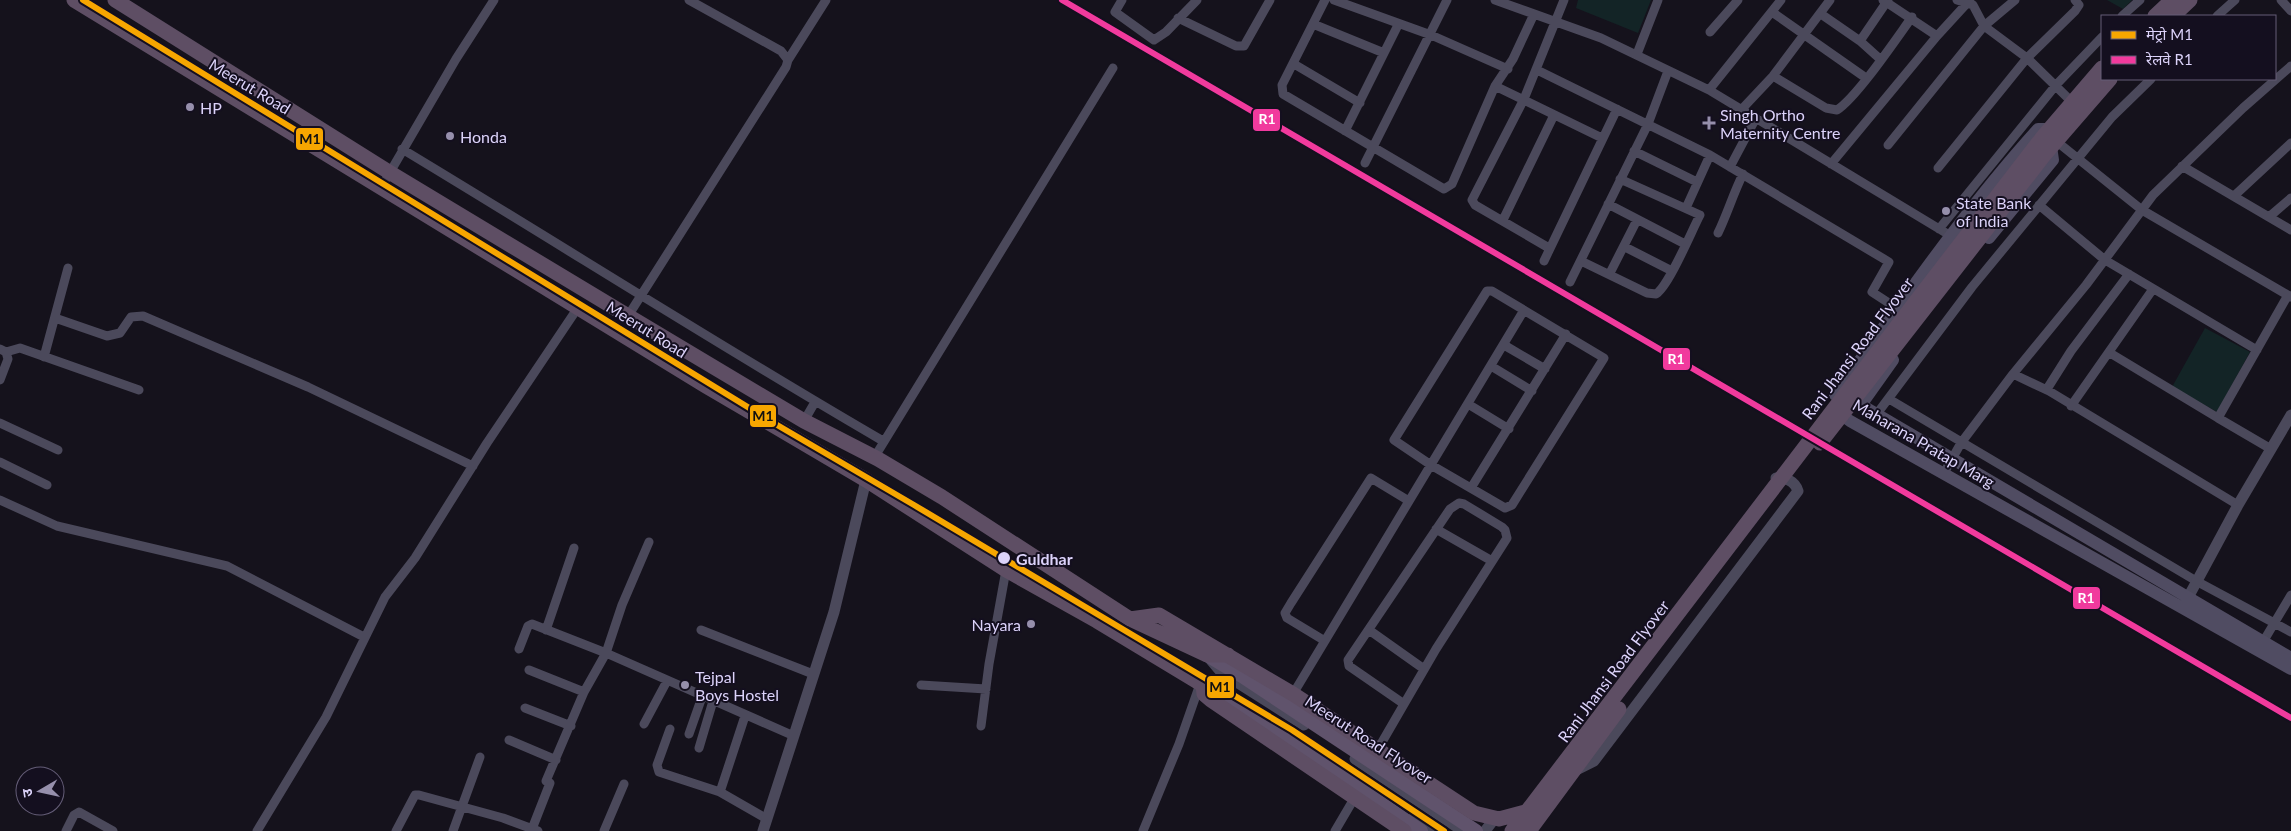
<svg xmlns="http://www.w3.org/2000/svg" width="2291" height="831" font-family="Lato,'Noto Sans Devanagari',sans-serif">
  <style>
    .green { fill: #132426 }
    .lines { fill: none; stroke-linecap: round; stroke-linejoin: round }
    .minor { stroke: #4b495b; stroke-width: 9 }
    .tertiary { stroke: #4b495b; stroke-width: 11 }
    .secondary { stroke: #504c62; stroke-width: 12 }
    .primary { stroke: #60536c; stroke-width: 14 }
    .trunk { stroke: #5e4e64; stroke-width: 15 }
    .rail-1-casing { stroke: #140f1f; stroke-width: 10 }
    .rail-1 { stroke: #f13a9d; stroke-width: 6 }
    .metro-1-casing { stroke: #140f1f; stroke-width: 10 }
    .metro-1 { stroke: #f7a600; stroke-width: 6 }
    .poi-dot { fill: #968fac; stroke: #140f1f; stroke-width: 2 }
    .stop-dot { fill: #dcd3fa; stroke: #140f1f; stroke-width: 2 }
    .labels { text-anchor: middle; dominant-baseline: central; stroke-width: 4; stroke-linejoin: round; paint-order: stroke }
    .street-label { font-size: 16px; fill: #dcd3fa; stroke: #140f1f }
    .poi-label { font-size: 16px; fill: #dcd3fa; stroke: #140f1f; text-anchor: start }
    .stop-label { font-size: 16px; font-weight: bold; fill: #dcd3fa; stroke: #140f1f; text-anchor: start }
    .line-badge { stroke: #140f1f; stroke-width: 2 }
    .badge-label { font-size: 14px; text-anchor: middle; font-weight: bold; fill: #fff }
    .pale-badge-label { font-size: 14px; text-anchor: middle; font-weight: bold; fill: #111 }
  </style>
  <rect width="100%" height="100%" fill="#15121c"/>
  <!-- green -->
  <path class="green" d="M 1578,0 L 1651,0 L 1638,33 L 1576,8 Z
    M 2107,0 L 2132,0 L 2123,9 Z
    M 2205,328 L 2250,352 L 2217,412 L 2172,387 Z"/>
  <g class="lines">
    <!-- minor -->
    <path class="minor" d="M 1122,0 L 1115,12 L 1154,40 L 1166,32 L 1197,0
      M 1325,0 L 1282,85 L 1283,94 L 1444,189 L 1452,184 L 1495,86 L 1513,59 L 1534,14
      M 1334,0 L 1431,35 L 1508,69
      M 1495,0 L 1601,38 L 1709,90 L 1951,236
      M 1883,0 L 1937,36
      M 1957,0 L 1973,5 L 1984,26 L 2027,58 L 2072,102
      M 2281,0 L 2291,11
      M 1772,12 L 1866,78
      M 1821,14 L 1860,41 L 1880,59
      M 2122,16 L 2140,0
      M 2217,16 L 2235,0
      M 1178,18 L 1236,46 L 1244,46 L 1270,0
      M 1313,24 L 1384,53
      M 1710,32 L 1738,0
      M 1860,41 L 1888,0
      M 1637,54 L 1658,0
      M 788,60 L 826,0
      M 1294,64 L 1360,103
      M 1537,70 L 1710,155 L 1889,262 L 1872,292 L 1898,309
      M 1773,76 L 1826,108 L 1837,110 C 1857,97 1896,39 1912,17
      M 1495,86 L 1602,138
      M 1709,90 L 1781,0
      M 1741,110 L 1773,76 L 1830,0
      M 1345,131 L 1398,25
      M 2056,141 L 2142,210 L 2291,297
      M 1888,145 L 1984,26 L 2015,0
      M 402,149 C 563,246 721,347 883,441
      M 1634,151 L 1697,182
      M 1365,163 L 1447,0
      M 1831,164 L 1937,36 L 1970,0
      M 2182,166 L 2291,230
      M 1730,167 L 1756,118
      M 1938,168 L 2027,58 L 2075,11 L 2079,5 L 2075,0
      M 382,186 L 456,59 L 494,0
      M 2234,196 L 2291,143
      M 1608,204 L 1685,244
      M 2039,205 L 2105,260 L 2257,350
      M 1686,208 L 1710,155
      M 2269,217 L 2291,198
      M 1503,220 L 1554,115
      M 1939,229 L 2056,85 L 2102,37
      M 1718,233 C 1728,212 1733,194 1743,174
      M 1625,247 L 1672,271
      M 1549,248 L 1475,205 L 1472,200 L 1524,99 L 1564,0
      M 1544,261 L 1617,109
      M 1581,261 L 1647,293 L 1656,294 C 1669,286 1691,232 1700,215 L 1620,179
      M 1610,273 L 1637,220
      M 1570,282 L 1648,124 L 1668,71
      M 1487,291 L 1492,291 L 1604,358 L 1512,505 L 1505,508 L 1431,465 L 1394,440 Z
      M 628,316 L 786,67 L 788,60 L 781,51 L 689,0
      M 55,318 L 107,336 L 120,333 L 131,317 L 143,316 L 308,387 L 473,466
      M 1504,345 L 1545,369
      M 0,349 L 6,352 L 8,359 L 0,380
      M 6,352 L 20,348 L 139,390
      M 2110,353 L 2218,418 L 2288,295
      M 44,357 L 68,268
      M 1491,366 L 1532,391
      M 2013,374 L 2049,391 L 2238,505
      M 2047,389 L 2071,351 L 2129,274
      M 1889,399 L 2198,582 L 2291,632
      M 1468,404 L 1509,429
      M 2071,406 L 2153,289
      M 1876,415 L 1972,287 L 2112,117 L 2151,79
      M 2218,418 L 2271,449
      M 804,421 L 815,402
      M 0,423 L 58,450
      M 874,458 L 1113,68
      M 0,462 L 47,485
      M 1944,473 L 1961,443 L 2013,374 L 2086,285 L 2153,195 L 2243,108 L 2291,66
      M 1471,488 L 1566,334
      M 0,500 L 57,526 L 227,566 L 364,637
      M 1436,529 L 1492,561
      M 546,630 L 574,548
      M 701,630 L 813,674
      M 1369,630 L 1424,669
      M 1325,641 L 1287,618 L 1285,613 L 1291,603 L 1371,478 L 1409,501
      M 2263,642 L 2291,595
      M 519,649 L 528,626 L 532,624 L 606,653 L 794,736
      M 529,670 L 584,692
      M 921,685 L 986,689
      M 1293,694 L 1524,310
      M 525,708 L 571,726
      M 644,724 L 667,681
      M 981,726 L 989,664 L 1006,570
      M 670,729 L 657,765 L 659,772 L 720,792 L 767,819
      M 689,734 L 702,697
      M 509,740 L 556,760
      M 699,748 L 713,701
      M 1378,749 L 1436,649 L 1507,538 L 1505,530 L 1502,527 L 1464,504 L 1459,503 L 1450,509 L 1348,660 L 1349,666 L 1404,704
      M 546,781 L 584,692 L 606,653 L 622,605 L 649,542
      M 720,792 L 745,716
      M 532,829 L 550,783
      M 66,831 L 74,815 L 79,812 L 113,831
      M 257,831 L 326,717 L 385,597 L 415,558 L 487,443 L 579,306
      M 396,831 L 415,795 L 419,795 L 503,818 L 538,831
      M 453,831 L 480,757
      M 604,831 L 624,784
      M 1143,831 L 1179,744 L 1200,684
      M 1335,831 L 1355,797"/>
    <!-- tertiary -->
    <path class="tertiary" d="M 2184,605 L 2238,505 L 2291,415
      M 1210,659 L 1221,672 L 1304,725
      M 1355,759 L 1463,831
      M 1574,771 L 1594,761 L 1798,491 C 1795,481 1785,477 1776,478
      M 1413,818 L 1432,831
      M 763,831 L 834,612 L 866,480
      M 1485,831 L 1495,818"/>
    <!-- secondary -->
    <path class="secondary" d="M 1989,238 L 2053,160 L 2051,146
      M 1893,360 L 1861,405 L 2291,658
      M 1835,395 C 1900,305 1963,212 2038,129 L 2049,129
      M 1835,410 L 1850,421 L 2291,669"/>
    <!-- primary -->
    <path class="primary" d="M 1207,655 L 1242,676 L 1476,831
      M 1203,685 L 1303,749 L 1421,831"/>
    <!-- trunk -->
    <path class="trunk" d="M 74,0 L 706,386 L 866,480 L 1006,570 L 1097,621 L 1203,685 L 1204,694 L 1211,700 L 1404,831
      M 115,0 L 389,172 L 628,316 L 804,421 L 878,459 L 942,497 L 1130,619 L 1207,655 L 1228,655
      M 2155,16 L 2172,0
      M 2173,16 L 2190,0
      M 1820,443 L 2045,154 L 2110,79
      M 1130,619 L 1159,615 L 1293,694 L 1474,813 L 1499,819 L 1529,811
      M 1512,831 L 1917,300 L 2042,138 L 2102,68
      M 1529,831 L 1619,709"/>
    <defs>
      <path id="rail-1" d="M 1062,0 L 2291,718"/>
    </defs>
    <!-- rail-1 casing -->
    <use href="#rail-1" class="rail-1-casing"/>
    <!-- rail-1 -->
    <use href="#rail-1" class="rail-1"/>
    <defs>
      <path id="metro-1" d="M 83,0 L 772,422 L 914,505 L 1292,730 L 1444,831"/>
    </defs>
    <!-- metro-1 casing -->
    <use href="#metro-1" class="metro-1-casing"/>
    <!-- metro-1 -->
    <use href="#metro-1" class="metro-1"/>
  </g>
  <!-- markers -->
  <g class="poi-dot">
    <circle cx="190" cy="107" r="5"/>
    <path d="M1706.5 115.5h5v5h5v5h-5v5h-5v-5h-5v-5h5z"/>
    <circle cx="450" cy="136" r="5"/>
    <circle cx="1946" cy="211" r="5"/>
    <circle cx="1031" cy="624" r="5"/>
    <circle cx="685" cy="685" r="5"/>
  </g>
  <circle class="stop-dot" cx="1004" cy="558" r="7"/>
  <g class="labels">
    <!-- street labels -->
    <g class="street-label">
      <text transform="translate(250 86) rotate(31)">Meerut Road</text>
      <text transform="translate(647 329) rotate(32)">Meerut Road</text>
      <text transform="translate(1857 348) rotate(-53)">Rani Jhansi Road Flyover</text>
      <text transform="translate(1924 443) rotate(30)">Maharana Pratap Marg</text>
      <text transform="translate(1613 671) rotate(-53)">Rani Jhansi Road Flyover</text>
      <text transform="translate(1369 739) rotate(33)">Meerut Road Flyover</text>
    </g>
    <!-- poi labels -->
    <g class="poi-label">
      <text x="200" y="107">HP</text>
      <text x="1720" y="114">Singh Ortho<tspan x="1720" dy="18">Maternity Centre</tspan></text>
      <text x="460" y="136">Honda</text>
      <text x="1956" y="202">State Bank<tspan x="1956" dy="18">of India</tspan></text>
      <text x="1021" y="624" text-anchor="end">Nayara</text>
      <text x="695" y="676">Tejpal<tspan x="695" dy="18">Boys Hostel</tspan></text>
    </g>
    <!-- stop labels -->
    <g class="stop-label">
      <text x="1016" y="558">Guldhar</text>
    </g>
  </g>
  <g class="line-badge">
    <rect x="1252" y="108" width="29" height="24" rx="5" fill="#f13a9d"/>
    <rect x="295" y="127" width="29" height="24" rx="5" fill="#f7a600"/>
    <rect x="1662" y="347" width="29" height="24" rx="5" fill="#f13a9d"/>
    <rect x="749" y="404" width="28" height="24" rx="5" fill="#f7a600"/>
    <rect x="2072" y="586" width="29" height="24" rx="5" fill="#f13a9d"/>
    <rect x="1206" y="675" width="29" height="24" rx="5" fill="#f7a600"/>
  </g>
  <g class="badge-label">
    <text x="1267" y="124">R1</text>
    <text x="1676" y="364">R1</text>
    <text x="2086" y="603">R1</text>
  </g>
  <g class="pale-badge-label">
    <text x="310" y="144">M1</text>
    <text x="763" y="421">M1</text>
    <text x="1220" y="692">M1</text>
  </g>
  <!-- legend -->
  <rect x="2101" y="15" width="175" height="65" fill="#140f1f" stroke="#645d77"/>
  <rect x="2111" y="31" width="25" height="8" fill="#f7a600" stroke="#645d77"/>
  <text x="2146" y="40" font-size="15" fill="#dcd3fa">मेट्रो M1</text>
  <rect x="2111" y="56" width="25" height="8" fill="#f13a9d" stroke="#645d77"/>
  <text x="2146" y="65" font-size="15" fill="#dcd3fa">रेलवे R1</text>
  <!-- north arrow -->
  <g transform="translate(40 791) rotate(261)"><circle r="24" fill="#140f1f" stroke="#645d77"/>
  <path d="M0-4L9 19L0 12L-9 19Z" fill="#968fac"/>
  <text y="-8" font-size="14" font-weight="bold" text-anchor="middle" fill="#dcd3fa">उ</text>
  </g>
</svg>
